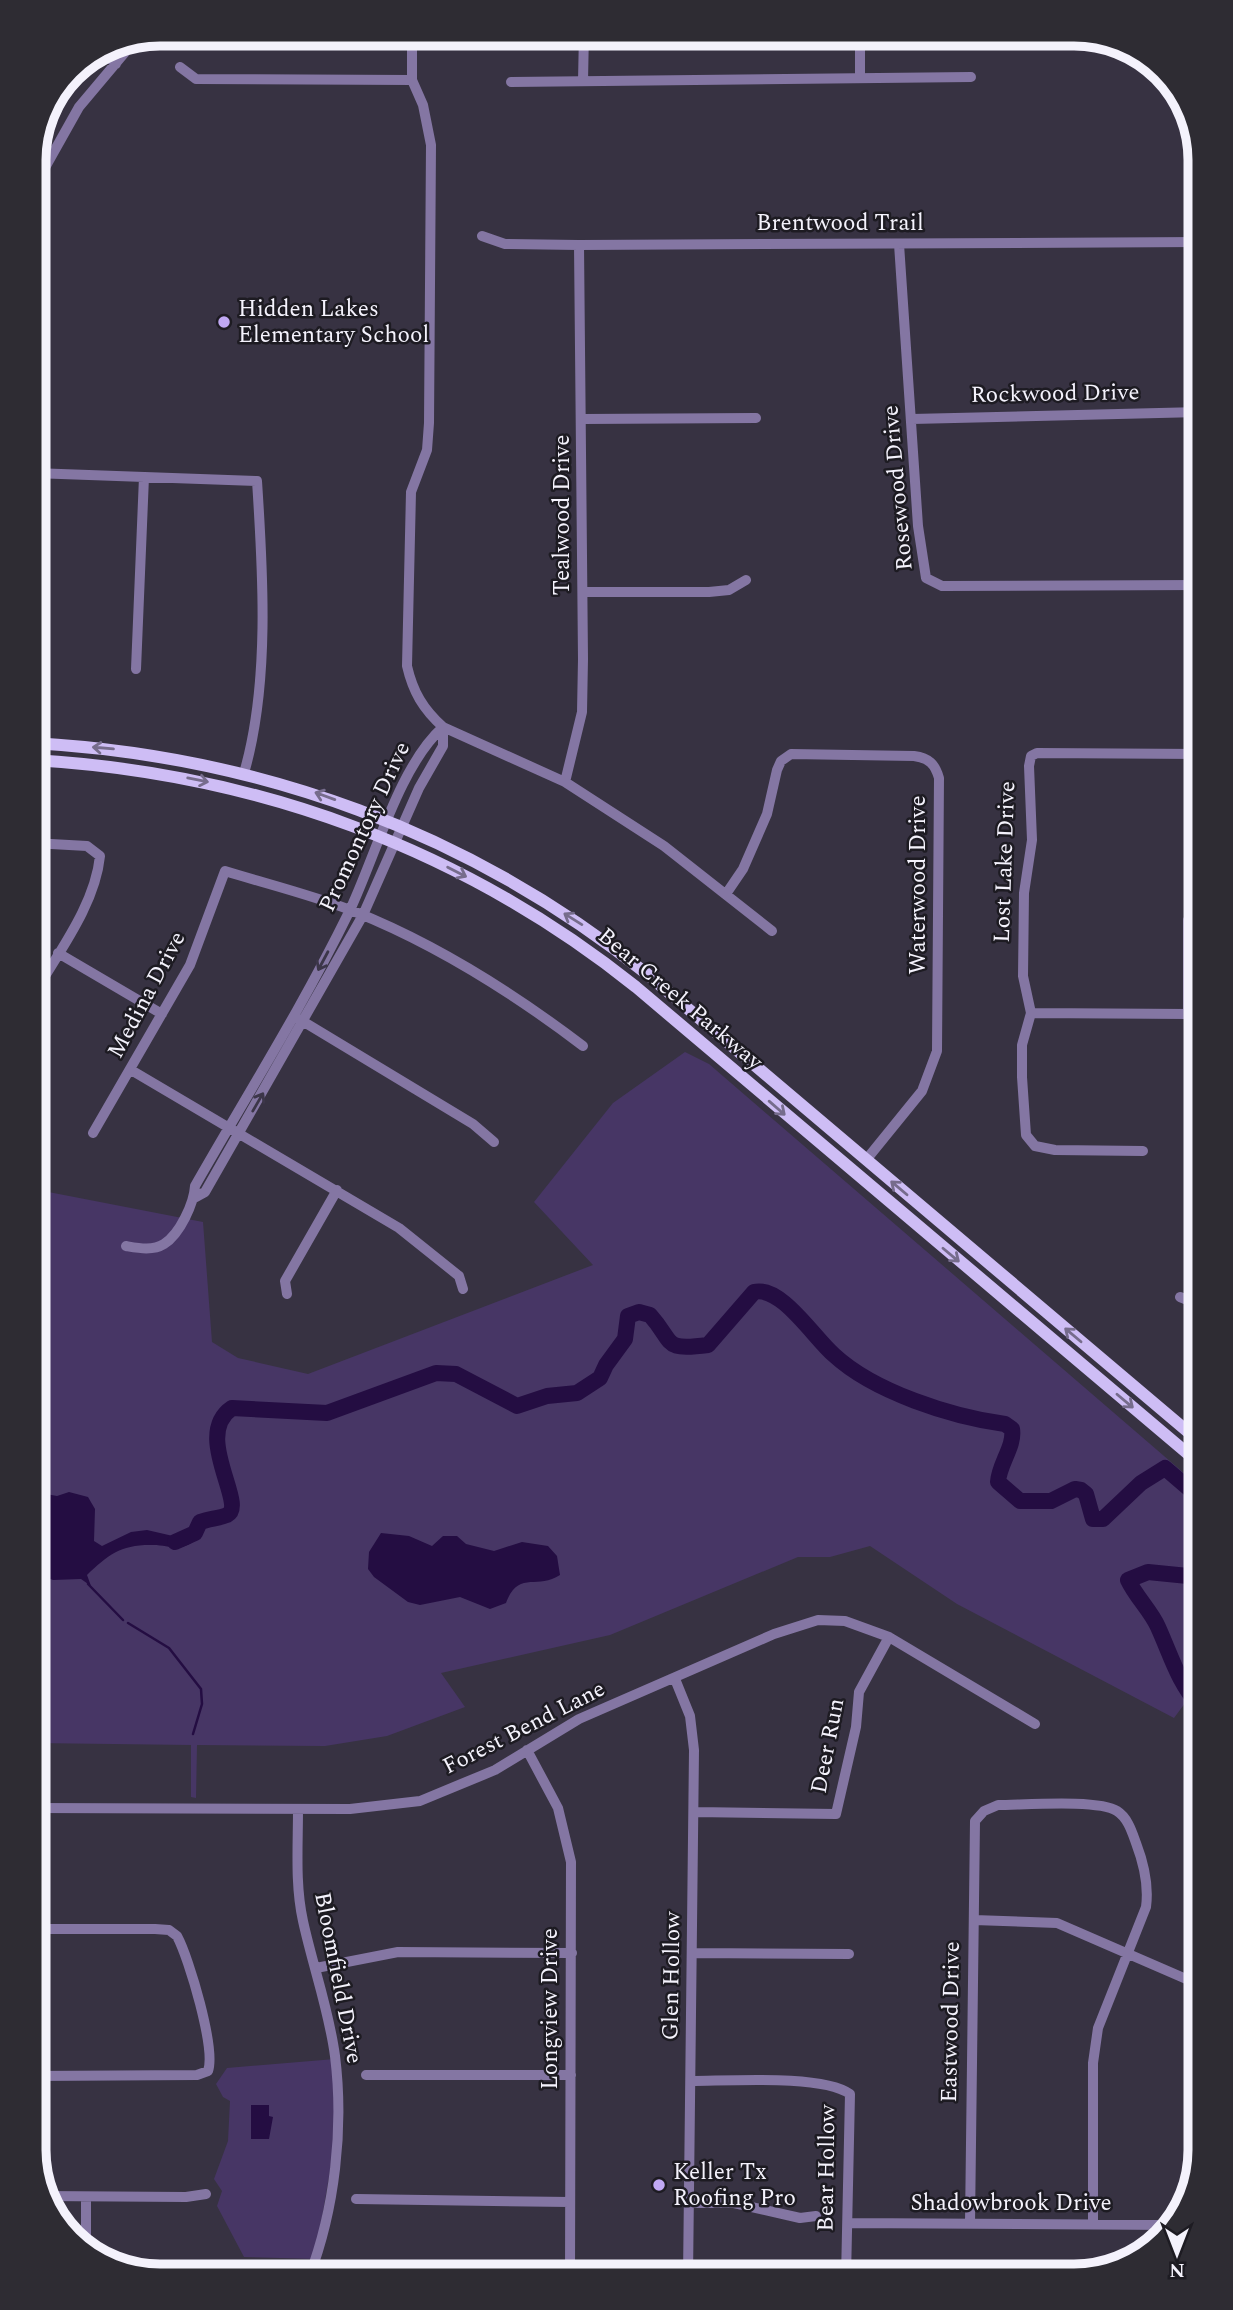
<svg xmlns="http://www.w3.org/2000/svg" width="1233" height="2310" font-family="Spectral,serif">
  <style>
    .green { fill: #473665 }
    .water { fill: #240d42 }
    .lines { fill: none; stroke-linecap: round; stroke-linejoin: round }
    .stream { stroke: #240d42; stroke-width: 2.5 }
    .river { stroke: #240d42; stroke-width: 16 }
    .minor { stroke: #8476a3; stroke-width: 10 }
    .major { stroke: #cebdf5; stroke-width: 12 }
    .oneway { stroke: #766c8c }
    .oneway2 { stroke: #3c3649 }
    .poi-dot { fill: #c0a8f3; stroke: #1d1b22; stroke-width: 2.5 }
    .labels { text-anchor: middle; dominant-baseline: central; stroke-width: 5; stroke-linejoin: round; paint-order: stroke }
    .street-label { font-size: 23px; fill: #f4f2fc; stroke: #1d1b22 }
    .poi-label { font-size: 23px; fill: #f4f2fc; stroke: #1d1b22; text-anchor: start }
    .rim { fill: none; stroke: #f4f2fc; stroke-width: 9 }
  </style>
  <rect width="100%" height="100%" fill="#373242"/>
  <!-- green -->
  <path class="green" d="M 685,1052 L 709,1064 L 1200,1487 L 1200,1683 L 1174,1718 L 957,1604 L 870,1546 L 830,1557 L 798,1557 L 610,1635 L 441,1673 L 465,1707 L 387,1736 L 325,1746 L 197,1745 L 196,1798 L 191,1797 L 191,1745 L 33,1743 L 33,1189 L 203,1222 L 212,1342 L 238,1358 L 308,1374 L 593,1265 L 534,1202 L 613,1103 Z
    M 335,2059 L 336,2135 L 315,2259 L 244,2257 L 217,2206 L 222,2191 L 214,2179 L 228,2141 L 230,2101 L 223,2097 L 216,2084 L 227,2068 Z"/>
  <!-- water -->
  <path class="water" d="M 69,1492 L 88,1497 L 95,1509 L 94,1541 L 102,1546 L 131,1532 L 147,1530 L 173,1536 L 193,1535 L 193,1542 C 176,1553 169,1544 150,1545 C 120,1545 108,1555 87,1575 L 91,1586 L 81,1579 L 53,1580 L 33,1572 L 33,1550 L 38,1550 L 41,1545 L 33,1539 L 33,1514 L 48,1508 L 40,1504 L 46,1494 L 57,1496 Z
    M 381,1533 L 409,1536 L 432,1546 L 443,1536 L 457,1536 L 466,1544 L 494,1551 L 522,1542 L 548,1546 L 557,1556 L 560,1575 C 537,1590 518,1570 506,1603 L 490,1609 L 460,1597 L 420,1605 L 408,1602 L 374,1577 L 368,1569 L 369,1552 Z
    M 251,2105 L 269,2105 L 269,2116 L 273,2117 L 269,2139 L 251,2139 Z"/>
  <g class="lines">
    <!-- stream -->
    <path class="stream" d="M 88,1584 L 123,1620
      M 128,1623 L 169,1648 L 201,1689 L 202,1704 L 193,1734"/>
    <!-- river -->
    <path class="river" d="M 175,1542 L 195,1533 L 200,1522 C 208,1519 220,1518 227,1515 C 248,1505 192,1435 232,1408 L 327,1413 L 436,1373 L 456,1374 L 517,1406 L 547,1396 L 577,1393 L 600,1378 L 606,1365 L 625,1339 L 628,1316 L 639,1312 L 650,1315 C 675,1343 662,1351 708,1345 L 754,1292 C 781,1285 814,1338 834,1355 C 874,1392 952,1417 1005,1424 L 1012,1429 C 1015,1446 999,1464 998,1482 L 1020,1501 L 1051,1501 L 1075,1489 L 1081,1490 L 1086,1494 L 1093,1519 L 1103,1519 L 1141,1483 L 1165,1468 L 1200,1498
      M 1200,1707 C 1177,1680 1172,1658 1158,1627 C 1151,1611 1136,1597 1128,1580 L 1148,1572 L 1188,1576 L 1200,1573"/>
    <!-- minor -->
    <path class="minor" d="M 412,33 L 412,80 L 423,105 L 431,145 L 429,423 L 427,450 L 411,492 L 407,666 C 413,692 423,709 443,727 L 565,782 L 664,846 L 772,931
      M 860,33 L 860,78
      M 100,50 L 116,64
      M 180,67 L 196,79 L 412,80
      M 583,81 L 584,33
      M 511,82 L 971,77
      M 33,189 L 79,107 L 137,38
      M 482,236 L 505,244 L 579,245 L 1200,242
      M 899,244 L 918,526 L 926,578 L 942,586 L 1200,585
      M 583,419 L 756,418
      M 912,419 L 1200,412
      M 33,473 L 257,481 C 263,572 270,684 244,773
      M 584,592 L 709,592 L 729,590 L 746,580
      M 136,669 L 144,477
      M 565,782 L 582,712 L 583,659 L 579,245
      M 726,894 L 743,869 L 767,814 L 777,770 L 781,761 L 791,754 L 914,756 C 929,758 935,764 939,778 L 937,1051 L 922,1091 L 866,1160
      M 58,953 L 162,1014
      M 33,996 C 57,954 95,906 100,856 L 87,846 L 33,843
      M 1031,1013 L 1188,1014 L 1200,1019
      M 1188,1014 L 1188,920
      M 299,1019 L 473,1124 L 494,1142
      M 131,1070 L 399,1228 L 459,1276 L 463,1289
      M 93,1133 L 190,965 L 225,871 C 267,884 312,895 353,911 C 436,944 512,992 583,1046
      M 1143,1151 L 1055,1150 L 1035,1146 L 1026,1135 L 1022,1077 L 1022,1045 L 1031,1013 L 1023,976 L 1024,893 L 1032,840 L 1029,766 L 1031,756 L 1037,753 L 1200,754
      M 194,1198 L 205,1192 L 363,915 L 419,788 L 443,746 L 443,727
      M 126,1246 C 138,1248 153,1251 164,1244 C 180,1234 194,1203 195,1186 C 247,1095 303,1006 349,912 C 375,858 399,766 443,727
      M 287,1294 L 285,1281 L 337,1190
      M 1180,1297 L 1200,1305
      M 675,1679 L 690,1716 L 694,1750 L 688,2277
      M 527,1750 L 558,1808 L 571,1862 L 570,2277
      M 33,1808 L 350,1809 L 420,1801 L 495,1770 L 579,1719 L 774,1634 L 818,1620 L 845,1621 L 889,1637 L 1035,1724
      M 298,1810 C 298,1847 295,1885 303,1921 C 313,1967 329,2010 335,2056 C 344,2128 335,2209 309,2277
      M 695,1812 L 836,1814 L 856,1727 L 859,1692 L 889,1637
      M 974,1920 L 1057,1923 L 1200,1985
      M 694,1953 L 849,1954
      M 316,1968 L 398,1952 L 572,1953
      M 366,2075 L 571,2075
      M 33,2076 L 197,2075 L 208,2071 C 216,2049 189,1958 177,1936 L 169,1930 L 155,1929 L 33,1929
      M 691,2081 C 727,2081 823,2074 850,2094 L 846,2277
      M 42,2196 L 186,2197 L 206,2194
      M 356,2199 L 570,2202
      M 690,2203 L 734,2203 L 800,2218 L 816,2216
      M 848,2223 L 1173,2225
      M 970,2224 L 975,1821 L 984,1811 L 998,1805 C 1023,1805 1099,1799 1117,1811 C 1128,1818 1132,1832 1136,1843 C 1144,1864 1149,1885 1146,1907 L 1098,2028 L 1093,2063 L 1093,2224
      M 86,2251 L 86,2197"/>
    <!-- major -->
    <path class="major" d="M 33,743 C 261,756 469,832 647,974 L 1200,1442
      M 33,760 C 256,773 462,848 636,987 L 1200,1464"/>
  </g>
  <!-- one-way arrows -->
  <defs><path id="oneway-shaft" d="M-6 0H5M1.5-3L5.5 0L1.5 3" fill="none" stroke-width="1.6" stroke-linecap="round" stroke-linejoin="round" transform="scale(1.75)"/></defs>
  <g class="oneway">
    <use href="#oneway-shaft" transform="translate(103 748) rotate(-175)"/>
    <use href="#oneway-shaft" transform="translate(198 780) rotate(11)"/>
    <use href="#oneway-shaft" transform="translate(325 796) rotate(-160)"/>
    <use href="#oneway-shaft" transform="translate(457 872) rotate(27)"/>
    <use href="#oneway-shaft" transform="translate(573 919) rotate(-148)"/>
    <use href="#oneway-shaft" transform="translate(777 1108) rotate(41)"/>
    <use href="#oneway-shaft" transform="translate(899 1188) rotate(-140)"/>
    <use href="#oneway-shaft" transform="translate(951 1255) rotate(40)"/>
    <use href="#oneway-shaft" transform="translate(1073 1335) rotate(-140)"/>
    <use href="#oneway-shaft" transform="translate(1125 1401) rotate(40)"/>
  </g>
  <g class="oneway2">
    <use href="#oneway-shaft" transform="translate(323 961) rotate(118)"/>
    <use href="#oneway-shaft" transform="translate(258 1102) rotate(-60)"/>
  </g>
  <!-- markers -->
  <g class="poi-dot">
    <circle cx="224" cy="322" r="7"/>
    <circle cx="659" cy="2185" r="7"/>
  </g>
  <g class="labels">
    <!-- street labels -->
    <g class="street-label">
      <text x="840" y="223">Brentwood Trail</text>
      <text transform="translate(1055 394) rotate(-1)">Rockwood Drive</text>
      <text transform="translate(898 488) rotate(-95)">Rosewood Drive</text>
      <text transform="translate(562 515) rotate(-90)">Tealwood Drive</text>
      <text transform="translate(365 827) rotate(-65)">Promontory Drive</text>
      <text transform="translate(1005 862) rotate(-88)">Lost Lake Drive</text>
      <text transform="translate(918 885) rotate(-90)">Waterwood Drive</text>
      <text transform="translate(147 995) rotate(-62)">Medina Drive</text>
      <text transform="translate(680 999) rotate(40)">Bear Creek Parkway</text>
      <text transform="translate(524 1728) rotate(-27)">Forest Bend Lane</text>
      <text transform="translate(828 1746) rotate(-79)">Deer Run</text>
      <text transform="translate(672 1976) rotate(-89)">Glen Hollow</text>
      <text transform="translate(338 1978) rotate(79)">Bloomfield Drive</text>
      <text transform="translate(550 2009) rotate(-90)">Longview Drive</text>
      <text transform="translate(951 2022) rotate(-89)">Eastwood Drive</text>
      <text transform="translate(827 2168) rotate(-89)">Bear Hollow</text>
      <text x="1011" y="2203">Shadowbrook Drive</text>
    </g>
    <!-- poi labels -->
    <g class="poi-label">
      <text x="238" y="309">Hidden Lakes<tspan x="238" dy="26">Elementary School</tspan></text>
      <text x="673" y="2172">Keller Tx<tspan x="673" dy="26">Roofing Pro</tspan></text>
    </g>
  </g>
  <!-- crop -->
  <path d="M0 0H1233V2310H0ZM160 46H1074A114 114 0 0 1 1188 160V2150A114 114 0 0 1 1074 2264H160A114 114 0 0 1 46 2150V160A114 114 0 0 1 160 46Z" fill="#2e2c33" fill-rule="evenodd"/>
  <path class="rim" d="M160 46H1074A114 114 0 0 1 1188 160V2150A114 114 0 0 1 1074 2264H160A114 114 0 0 1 46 2150V160A114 114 0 0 1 160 46Z"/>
  <!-- north arrow -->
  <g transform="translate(1177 2254) rotate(180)" stroke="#1d1b22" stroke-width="5" paint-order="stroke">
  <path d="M0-5L12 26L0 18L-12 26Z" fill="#f4f2fc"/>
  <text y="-10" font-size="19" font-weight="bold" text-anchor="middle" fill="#f4f2fc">N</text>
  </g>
</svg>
